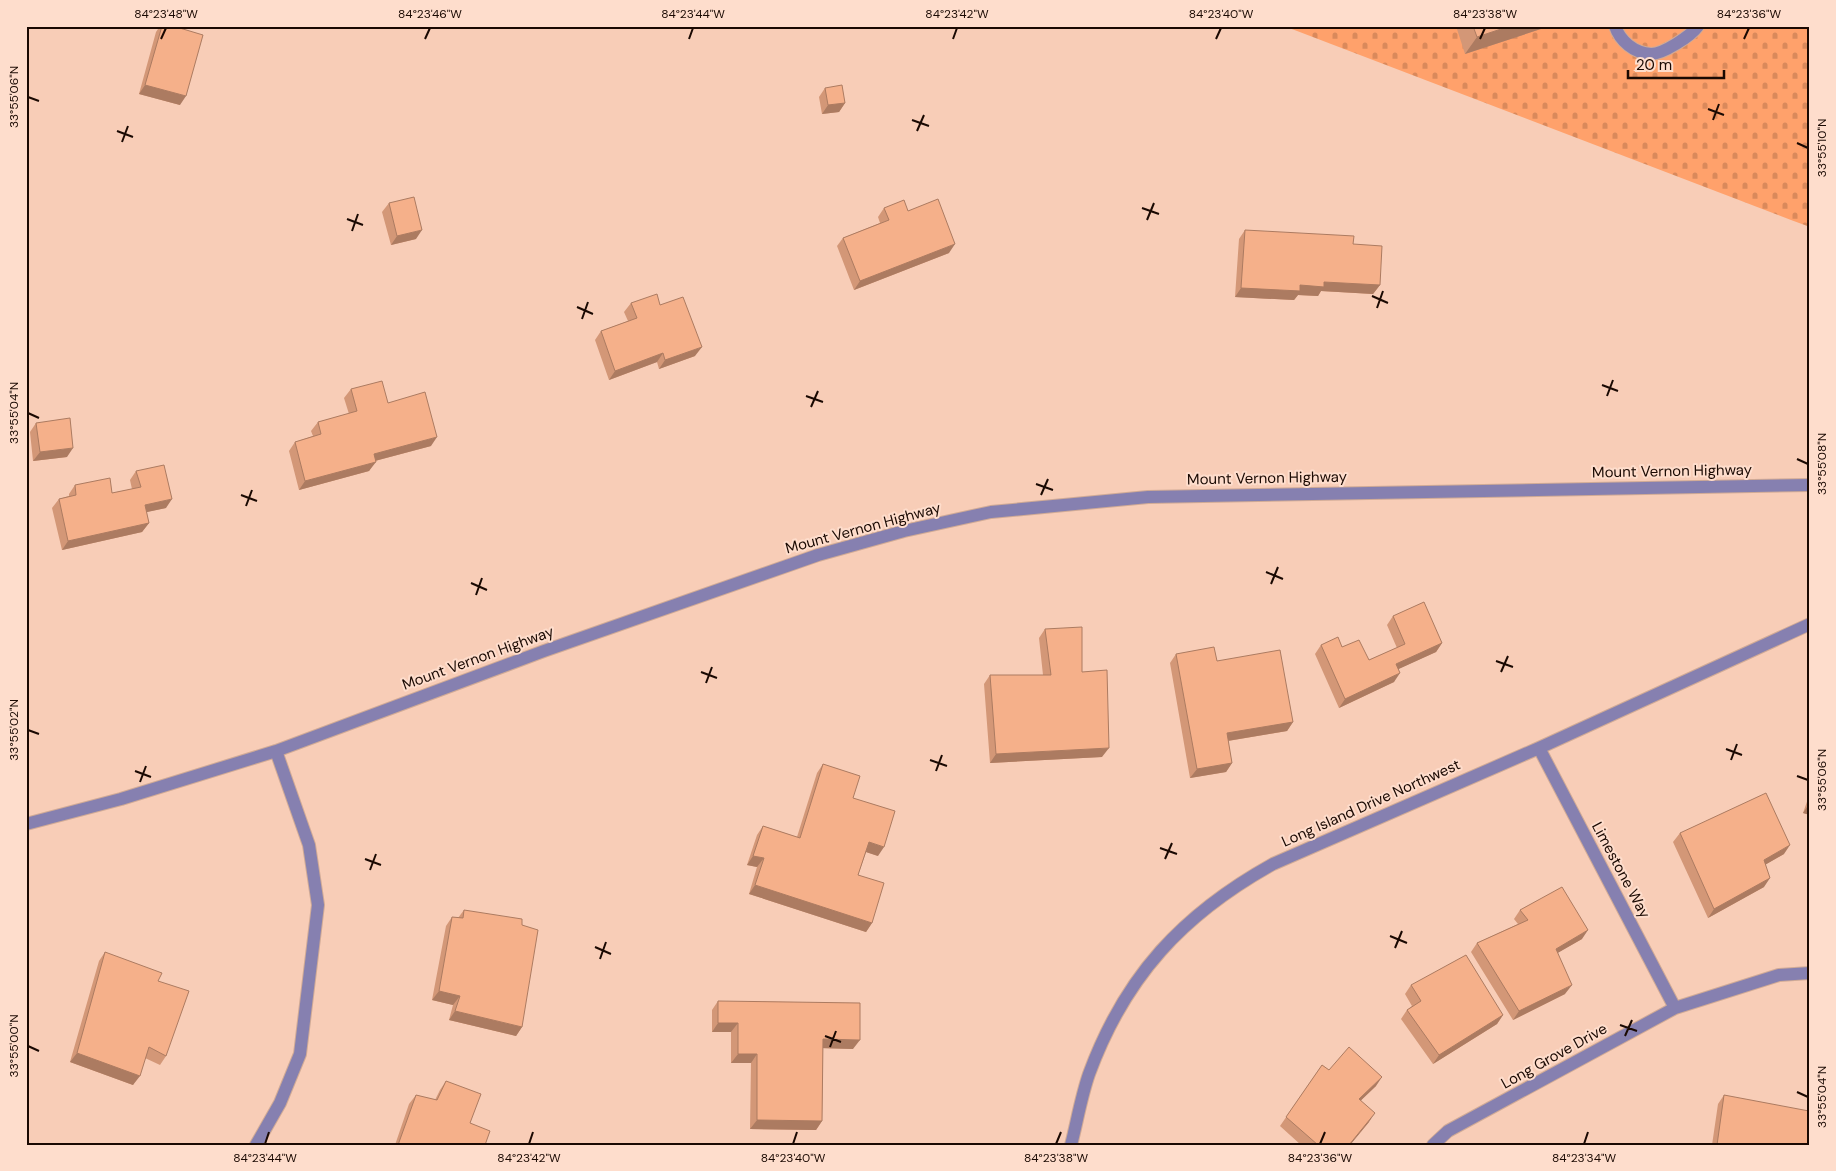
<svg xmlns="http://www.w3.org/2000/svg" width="1836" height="1171" font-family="'DM Sans',sans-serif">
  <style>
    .cemetery { fill: url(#cemetery-stones) }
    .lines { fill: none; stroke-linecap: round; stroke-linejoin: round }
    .minor-casing { stroke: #d0aa96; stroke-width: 14 }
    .minor { stroke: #8680b0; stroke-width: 12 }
    .wall { fill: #d39777 }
    .shaded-wall { fill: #ac7b61 }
    .building { fill: #f5b08a; stroke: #ac7b61 }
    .ticks { fill: none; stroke: #1a0902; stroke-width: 2 }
    .labels { text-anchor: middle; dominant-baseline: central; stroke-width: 4; stroke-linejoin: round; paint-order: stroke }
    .street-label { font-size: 15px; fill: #1a0902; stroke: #feddcc }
    .neatline { fill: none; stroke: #1a0902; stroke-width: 2 }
    .ticks-label { font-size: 12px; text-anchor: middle; fill: #1a0902 }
  </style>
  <defs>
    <pattern id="cemetery-stones" width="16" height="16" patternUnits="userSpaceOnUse" patternTransform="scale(1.25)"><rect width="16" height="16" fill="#ffa16b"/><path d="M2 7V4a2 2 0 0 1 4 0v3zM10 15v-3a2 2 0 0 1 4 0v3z" fill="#da895b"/></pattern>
  </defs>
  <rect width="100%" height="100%" fill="#f8cdb7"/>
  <!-- cemetery -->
  <path class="cemetery" d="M 1284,26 L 1810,26 L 1810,227 L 1791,220 Z"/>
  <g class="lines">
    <defs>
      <path id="minor" d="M 1615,26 C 1620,41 1634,53 1651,54 C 1663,54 1691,36 1698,26
        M 1539,748 L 1675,1008
        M 26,824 L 121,799 L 276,751 L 544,651 L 818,555 L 904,531 L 991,512 L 1148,497 L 1810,485
        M 256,1145 L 280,1103 L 300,1054 L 318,905 L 309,845 L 276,751
        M 1071,1145 C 1077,1122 1081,1097 1089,1074 C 1125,976 1183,914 1273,864 L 1539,748 L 1810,624
        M 1433,1145 L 1448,1131 L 1675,1008 L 1779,975 L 1810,973"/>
    </defs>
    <!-- minor casing -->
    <use href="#minor" class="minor-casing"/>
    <!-- minor -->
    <use href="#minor" class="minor"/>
  </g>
  <!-- wall -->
  <path class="wall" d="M 160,26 L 173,26 L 180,105 L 139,94 L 156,32 Z
    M 1456,26 L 1550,26 L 1465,54 Z
    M 825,88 L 845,103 L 839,112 L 822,114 L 819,97 Z
    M 389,203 L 416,239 L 391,245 L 382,212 Z
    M 884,208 L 908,211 L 949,253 L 854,290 L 837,246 L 843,238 L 880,223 L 878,217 Z
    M 1245,230 L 1353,244 L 1380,285 L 1373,294 L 1321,291 L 1318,296 L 1298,295 L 1294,300 L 1235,297 L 1239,239 Z
    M 631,303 L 660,305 L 695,356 L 659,369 L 657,362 L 609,380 L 595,340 L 601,331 L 628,321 L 624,312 Z
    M 351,389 L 388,403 L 431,446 L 375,461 L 369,471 L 299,490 L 289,451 L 295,442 L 313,436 L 311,431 L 318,422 L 349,414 L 344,398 Z
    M 36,423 L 67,457 L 33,461 L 30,432 Z
    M 136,471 L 166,508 L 146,512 L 149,523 L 142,532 L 62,550 L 52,508 L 59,499 L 69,496 L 69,494 L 75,485 L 112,493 L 132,489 L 130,480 Z
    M 1393,616 L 1442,643 L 1436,652 L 1398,669 L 1394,682 L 1339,708 L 1315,654 L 1321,645 L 1342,647 L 1369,660 L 1397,648 L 1387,625 Z
    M 1045,629 L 1082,672 L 1102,757 L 990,763 L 984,684 L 990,675 L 1043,675 L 1039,638 Z
    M 1176,654 L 1217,661 L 1293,722 L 1287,731 L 1228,741 L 1232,763 L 1226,772 L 1190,778 L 1170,663 Z
    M 823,764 L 853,798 L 878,856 L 866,852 L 858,875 L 872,923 L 866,932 L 749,894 L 757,867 L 747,865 L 757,835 L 763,826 L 797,837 L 817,773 Z
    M 1810,793 L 1810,815 L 1803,813 Z
    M 1680,833 L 1784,854 L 1766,864 L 1764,887 L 1708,918 L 1673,842 Z
    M 464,910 L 522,1027 L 516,1036 L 449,1020 L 453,1005 L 432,1000 L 446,926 L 452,917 L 458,918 Z
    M 1520,910 L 1582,939 L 1557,953 L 1565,994 L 1513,1020 L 1471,952 L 1477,943 L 1518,924 L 1514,919 Z
    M 105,952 L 158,981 L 166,1056 L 160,1065 L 145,1058 L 133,1085 L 70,1062 L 99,961 Z
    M 1411,985 L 1503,1015 L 1497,1024 L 1433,1064 L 1401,1019 L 1407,1010 L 1412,1006 L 1405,994 Z
    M 718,1001 L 853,1049 L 823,1048 L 822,1121 L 816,1130 L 750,1129 L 751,1063 L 731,1063 L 731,1032 L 712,1032 L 712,1010 Z
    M 1322,1065 L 1329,1070 L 1376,1086 L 1361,1100 L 1369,1122 L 1350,1145 L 1301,1145 L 1280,1126 Z
    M 446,1081 L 470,1123 L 485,1145 L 395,1145 L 409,1104 L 416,1095 L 435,1100 L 440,1090 Z
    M 1724,1095 L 1808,1119 L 1810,1145 L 1712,1145 L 1718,1104 Z"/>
  <!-- shaded-wall -->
  <path class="shaded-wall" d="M 1510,26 L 1550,26 L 1465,54 L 1477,37 Z
    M 145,85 L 186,96 L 180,105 L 139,94 Z
    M 845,103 L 839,112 L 822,114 L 828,105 Z
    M 422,230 L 416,239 L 391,245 L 397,236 Z
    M 955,244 L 949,253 L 854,290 L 860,281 Z
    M 1324,282 L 1380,285 L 1373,294 L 1321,291 L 1318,296 L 1298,295 L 1294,300 L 1235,297 L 1241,288 L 1300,285 Z
    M 702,347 L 695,356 L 659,369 L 665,360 Z
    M 663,353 L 657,362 L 609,380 L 615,371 Z
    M 437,437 L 431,446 L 367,463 L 374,454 Z
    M 73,448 L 67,457 L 33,461 L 40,452 Z
    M 376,462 L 369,471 L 299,490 L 305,481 Z
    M 172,499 L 166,508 L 138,514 L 145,505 Z
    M 149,523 L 142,532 L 62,550 L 68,541 Z
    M 1442,643 L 1436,652 L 1390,673 L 1396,664 Z
    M 1400,673 L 1394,682 L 1339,708 L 1345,699 Z
    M 1293,722 L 1287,731 L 1221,742 L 1227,733 Z
    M 1109,748 L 1102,757 L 990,763 L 996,754 Z
    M 1232,763 L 1226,772 L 1190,778 L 1197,769 Z
    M 1809,804 L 1810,804 L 1810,815 L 1803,813 Z
    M 869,842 L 884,847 L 878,856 L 863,851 Z
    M 1790,845 L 1784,854 L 1758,869 L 1764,860 Z
    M 753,856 L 764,858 L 757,867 L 747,865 Z
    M 1770,878 L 1764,887 L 1708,918 L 1714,909 Z
    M 755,885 L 872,923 L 866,932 L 749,894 Z
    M 1588,930 L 1582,939 L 1549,958 L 1556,949 Z
    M 1572,985 L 1565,994 L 1513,1020 L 1519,1011 Z
    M 439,991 L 460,996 L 453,1005 L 432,1000 Z
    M 455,1011 L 522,1027 L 516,1036 L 449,1020 Z
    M 1503,1015 L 1497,1024 L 1433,1064 L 1439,1055 Z
    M 718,1023 L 738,1023 L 731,1032 L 712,1032 Z
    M 823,1039 L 860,1040 L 853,1049 L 817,1048 Z
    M 77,1053 L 140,1076 L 133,1085 L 70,1062 Z
    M 738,1054 L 757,1054 L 751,1063 L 731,1063 Z
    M 1382,1077 L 1376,1086 L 1353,1108 L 1359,1099 Z
    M 1375,1113 L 1369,1122 L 1350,1145 L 1349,1145 Z
    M 757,1120 L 822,1121 L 816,1130 L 750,1129 Z"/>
  <!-- building -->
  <path class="building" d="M 162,26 L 173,26 L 203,35 L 186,96 L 145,85 Z
    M 1473,26 L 1510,26 L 1477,37 Z
    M 842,85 L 845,103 L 828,105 L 825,88 Z
    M 414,197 L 422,230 L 397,236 L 389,203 Z
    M 938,199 L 955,244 L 860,281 L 843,238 L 889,220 L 884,208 L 904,200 L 908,211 Z
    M 1245,230 L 1354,236 L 1353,244 L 1382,246 L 1380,285 L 1324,282 L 1324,287 L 1300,285 L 1300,291 L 1241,288 Z
    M 657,294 L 660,305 L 683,297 L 702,347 L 665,360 L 663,353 L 615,371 L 601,331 L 637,318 L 631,303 Z
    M 382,381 L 388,403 L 425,392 L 437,437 L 374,454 L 376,462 L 305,481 L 295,442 L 321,434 L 318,422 L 357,411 L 351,389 Z
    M 70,418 L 73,448 L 40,452 L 36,423 Z
    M 164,465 L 172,499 L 145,505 L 149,523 L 68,541 L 59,499 L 76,495 L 75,485 L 110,478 L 112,493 L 141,487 L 136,471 Z
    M 1424,602 L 1442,643 L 1396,664 L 1400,673 L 1345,699 L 1321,645 L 1338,637 L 1342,647 L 1359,640 L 1369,660 L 1405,644 L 1393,616 Z
    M 1082,627 L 1082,672 L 1107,670 L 1109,748 L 996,754 L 990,675 L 1051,675 L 1045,629 Z
    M 1214,647 L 1217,661 L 1280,650 L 1293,722 L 1227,733 L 1232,763 L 1197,769 L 1176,654 Z
    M 823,764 L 860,776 L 853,798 L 895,811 L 884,847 L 869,842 L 858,875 L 884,883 L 872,923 L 755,885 L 764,858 L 753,856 L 763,826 L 800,838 Z
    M 1766,793 L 1790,845 L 1764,860 L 1770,878 L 1714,909 L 1680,833 Z
    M 1562,887 L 1588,930 L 1556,949 L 1572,985 L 1519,1011 L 1477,943 L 1528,920 L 1520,910 Z
    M 464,910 L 522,919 L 522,925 L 538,930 L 522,1027 L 455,1011 L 460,996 L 439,991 L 452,917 L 463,918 Z
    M 105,952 L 162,973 L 158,981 L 189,991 L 166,1056 L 149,1047 L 140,1076 L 77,1053 Z
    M 1466,955 L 1503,1015 L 1439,1055 L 1407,1010 L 1421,1001 L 1411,985 Z
    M 718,1001 L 860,1003 L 860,1040 L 823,1039 L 822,1121 L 757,1120 L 757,1054 L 738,1054 L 738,1023 L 718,1023 Z
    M 1349,1047 L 1382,1077 L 1359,1099 L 1375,1113 L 1349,1145 L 1318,1145 L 1286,1117 L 1322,1065 L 1329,1070 Z
    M 446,1081 L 481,1094 L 470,1123 L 490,1131 L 485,1145 L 398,1145 L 416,1095 L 437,1100 Z
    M 1724,1095 L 1809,1111 L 1808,1119 L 1810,1119 L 1810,1145 L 1717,1145 Z"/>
  <!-- ticks -->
  <path class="ticks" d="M 161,39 L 166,28M 425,39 L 430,28M 689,39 L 693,28M 953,39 L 957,28M 1216,39 L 1221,28M 1480,39 L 1485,28M 1744,39 L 1749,28M 28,97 L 39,101M 1708,109 L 1724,115M 912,120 L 929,126M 1713,120 L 1719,104M 117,131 L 133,137M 917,131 L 924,115M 122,142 L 128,126M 1797,143 L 1808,148M 1142,208 L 1159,214M 347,219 L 363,225M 1147,220 L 1154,203M 352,231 L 358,214M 1372,296 L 1388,303M 577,307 L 593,314M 1377,308 L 1383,291M 582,319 L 588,302M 1602,385 L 1618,391M 806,396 L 823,402M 1607,396 L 1613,380M 811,407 L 818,391M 28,413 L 39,418M 1797,459 L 1808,464M 1036,484 L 1053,490M 241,495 L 257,501M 1041,495 L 1048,479M 246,506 L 252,490M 1266,572 L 1283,579M 471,583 L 487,590M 1271,584 L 1278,567M 476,595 L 482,578M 1496,661 L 1513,667M 701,672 L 717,678M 1501,672 L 1508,656M 706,683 L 712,667M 28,730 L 39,734M 1726,749 L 1742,755M 930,760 L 947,766M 1731,760 L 1737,744M 135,771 L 151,777M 936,771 L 942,755M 1797,776 L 1808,780M 140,782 L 146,766M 1160,848 L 1177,854M 365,859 L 381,865M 1165,859 L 1172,843M 370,870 L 376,854M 1390,936 L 1407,943M 595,947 L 611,954M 1395,948 L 1402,931M 600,959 L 606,942M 1620,1025 L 1637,1031M 825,1036 L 841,1042M 1625,1036 L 1632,1020M 28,1046 L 39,1051M 830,1047 L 836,1031M 1797,1092 L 1808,1097M 265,1144 L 269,1132M 529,1144 L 533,1132M 793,1144 L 797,1132M 1056,1144 L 1061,1132M 1320,1144 L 1325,1132M 1584,1144 L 1588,1132"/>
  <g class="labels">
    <!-- street labels -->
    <g class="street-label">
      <text transform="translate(1672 471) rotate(-1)">Mount Vernon Highway</text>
      <text transform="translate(1267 478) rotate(-1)">Mount Vernon Highway</text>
      <text transform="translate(863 528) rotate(-15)">Mount Vernon Highway</text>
      <text transform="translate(478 658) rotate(-20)">Mount Vernon Highway</text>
      <text transform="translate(1371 803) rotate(-24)">Long Island Drive Northwest</text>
      <text transform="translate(1621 870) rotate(62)">Limestone Way</text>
      <text transform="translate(1554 1056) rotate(-29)">Long Grove Drive</text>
    </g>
  </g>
  <!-- border -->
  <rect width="1836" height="1171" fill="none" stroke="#feddcc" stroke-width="55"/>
  <!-- scale -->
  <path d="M1628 70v8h96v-8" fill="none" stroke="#1a0902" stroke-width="2.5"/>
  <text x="1636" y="70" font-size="15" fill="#1a0902" stroke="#feddcc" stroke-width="4" paint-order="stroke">20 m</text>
  <rect x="28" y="28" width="1780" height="1116" class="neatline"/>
  <g class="ticks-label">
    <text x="166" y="18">84°23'48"W</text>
    <text x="430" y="18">84°23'46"W</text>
    <text x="693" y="18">84°23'44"W</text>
    <text x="957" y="18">84°23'42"W</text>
    <text x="1221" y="18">84°23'40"W</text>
    <text x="1485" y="18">84°23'38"W</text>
    <text x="1749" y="18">84°23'36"W</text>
    <text transform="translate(14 97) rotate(-90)" y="4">33°55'06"N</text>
    <text transform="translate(1822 148) rotate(-90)" y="4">33°55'10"N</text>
    <text transform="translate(14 413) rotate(-90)" y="4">33°55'04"N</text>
    <text transform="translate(1822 464) rotate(-90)" y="4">33°55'08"N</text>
    <text transform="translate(14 730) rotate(-90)" y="4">33°55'02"N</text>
    <text transform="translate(1822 780) rotate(-90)" y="4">33°55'06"N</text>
    <text transform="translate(14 1046) rotate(-90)" y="4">33°55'00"N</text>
    <text transform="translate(1822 1097) rotate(-90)" y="4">33°55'04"N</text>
    <text x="265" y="1162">84°23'44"W</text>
    <text x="529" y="1162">84°23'42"W</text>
    <text x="793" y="1162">84°23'40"W</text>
    <text x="1056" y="1162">84°23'38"W</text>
    <text x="1320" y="1162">84°23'36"W</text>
    <text x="1584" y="1162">84°23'34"W</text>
  </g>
</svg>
